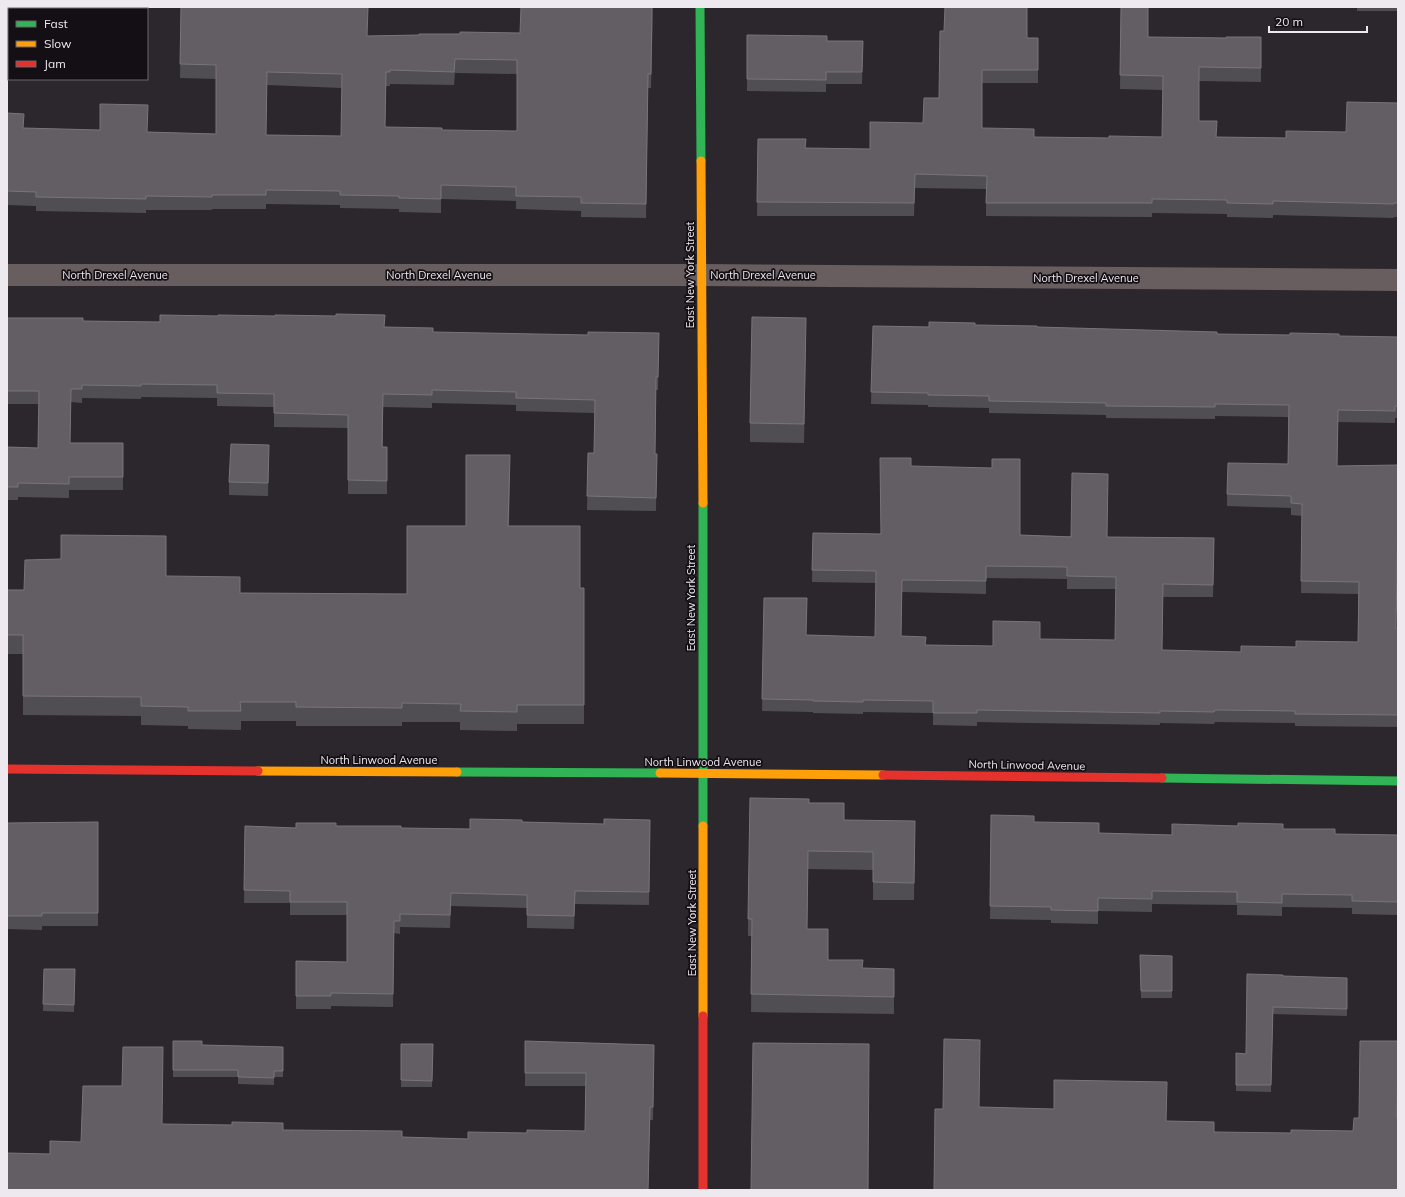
<svg xmlns="http://www.w3.org/2000/svg" width="1405" height="1197" font-family="Mulish,sans-serif">
  <style>
    .lines { fill: none; stroke-linecap: round; stroke-linejoin: round }
    .street { stroke: #685d5f; stroke-width: 22 }
    .fast { stroke: #30b455; stroke-width: 9 }
    .slow { stroke: #ff9f0a; stroke-width: 9 }
    .jam { stroke: #e5322d; stroke-width: 9 }
    .wall { fill: #514e53; fill-rule: evenodd }
    .shaded-wall { fill: #3b373d }
    .building { fill: #625e64; stroke: #787479; fill-rule: evenodd }
    .labels { text-anchor: middle; dominant-baseline: central; stroke-width: 3.5; stroke-linejoin: round; paint-order: stroke }
    .street-label { font-size: 11px; fill: #eee9ef; stroke: #130f14 }
  </style>
  <rect width="100%" height="100%" fill="#2c272d"/>
  <g class="lines">
    <!-- street -->
    <path class="street" d="M 7,275 L 702,275 L 1398,280"/>
    <!-- fast -->
    <path class="fast" d="M 700,7 L 701,161
      M 703,503 L 703,826
      M 457,772 L 660,773
      M 1162,778 L 1398,781"/>
    <!-- slow -->
    <path class="slow" d="M 701,161 L 703,503
      M 258,771 L 457,772
      M 660,773 L 883,775
      M 703,826 L 703,1016"/>
    <!-- jam -->
    <path class="jam" d="M 7,769 L 258,771
      M 883,775 L 1162,778
      M 703,1016 L 703,1190"/>
  </g>
  <!-- wall -->
  <path class="wall" d="M 181,7 L 367,36 L 520,33 L 653,7 L 651,88 L 648,88 L 646,218 L 581,217 L 581,211 L 516,209 L 516,201 L 441,199 L 441,213 L 399,212 L 399,209 L 340,208 L 340,205 L 266,204 L 266,209 L 212,209 L 212,210 L 146,210 L 146,213 L 36,211 L 36,206 L 7,205 L 7,113 L 24,128 L 147,132 L 216,134 L 216,79 L 180,78 ZM 455,73 L 517,74 L 517,131 L 442,130 L 385,127 L 386,86 L 390,86 L 390,84 L 454,85 ZM 267,85 L 342,88 L 341,136 L 266,135 Z
    M 1121,7 L 1148,37 L 1226,38 L 1261,37 L 1261,82 L 1199,81 L 1199,121 L 1217,137 L 1286,138 L 1346,132 L 1398,103 L 1398,217 L 1394,217 L 1394,218 L 1273,215 L 1273,218 L 1227,217 L 1227,214 L 1152,213 L 1152,217 L 986,216 L 986,189 L 915,188 L 914,216 L 757,216 L 758,139 L 806,148 L 870,149 L 923,123 L 939,98 L 944,31 L 1027,38 L 1038,38 L 1038,83 L 982,83 L 982,128 L 1034,137 L 1109,138 L 1162,137 L 1163,90 L 1120,89 Z
    M 1357,7 L 1398,7 L 1398,11 L 1357,11 Z
    M 747,35 L 827,41 L 863,41 L 862,84 L 826,84 L 826,92 L 747,91 Z
    M 89,79 L 121,79 L 121,80 L 89,80 Z
    M 7,318 L 83,321 L 385,327 L 433,332 L 588,335 L 659,333 L 658,390 L 656,390 L 655,454 L 657,454 L 656,511 L 587,510 L 588,453 L 594,453 L 595,413 L 516,411 L 516,405 L 432,403 L 432,408 L 383,407 L 383,447 L 387,447 L 387,494 L 348,494 L 348,428 L 274,427 L 274,407 L 217,406 L 217,398 L 141,397 L 141,399 L 82,398 L 82,403 L 71,402 L 70,443 L 123,443 L 123,490 L 69,490 L 69,498 L 18,497 L 18,500 L 7,500 L 7,447 L 38,448 L 39,404 L 7,404 Z
    M 975,325 L 1217,334 L 1398,337 L 1398,418 L 1395,418 L 1395,423 L 1338,422 L 1337,466 L 1396,628 L 1398,628 L 1398,727 L 1295,726 L 1295,723 L 1215,722 L 1214,724 L 1160,723 L 1160,725 L 977,722 L 977,726 L 933,725 L 933,713 L 863,712 L 863,714 L 813,713 L 813,712 L 762,711 L 764,598 L 806,635 L 875,637 L 876,583 L 812,582 L 813,533 L 880,534 L 911,466 L 1020,535 L 1108,537 L 1214,538 L 1213,597 L 1163,597 L 1162,650 L 1241,652 L 1296,647 L 1358,642 L 1358,594 L 1301,593 L 1302,516 L 1291,515 L 1291,508 L 1227,506 L 1227,494 L 1288,464 L 1288,417 L 1215,416 L 1215,419 L 1106,418 L 1106,415 L 989,413 L 989,408 L 928,407 L 928,405 L 871,404 L 873,326 L 929,327 ZM 986,578 L 1067,579 L 1067,589 L 1116,589 L 1115,640 L 1040,639 L 993,646 L 926,645 L 901,636 L 902,592 L 986,594 Z
    M 806,337 L 804,443 L 750,442 L 750,423 Z
    M 269,445 L 268,496 L 229,495 L 229,482 Z
    M 510,474 L 509,526 L 580,588 L 584,588 L 584,724 L 517,724 L 517,731 L 460,730 L 460,722 L 402,722 L 402,726 L 296,726 L 296,721 L 241,721 L 241,730 L 188,729 L 188,726 L 141,725 L 141,716 L 23,715 L 23,654 L 7,654 L 7,590 L 24,590 L 61,559 L 166,576 L 240,593 L 407,594 L 466,526 Z
    M 809,803 L 844,820 L 915,839 L 914,900 L 873,900 L 873,870 L 808,869 L 807,929 L 828,960 L 863,968 L 894,969 L 894,1014 L 751,1012 L 752,936 L 748,936 L 748,919 Z
    M 991,815 L 1099,833 L 1172,835 L 1283,829 L 1335,834 L 1398,835 L 1398,915 L 1352,914 L 1352,908 L 1282,907 L 1282,916 L 1237,915 L 1237,905 L 1152,904 L 1152,912 L 1098,911 L 1098,924 L 1051,923 L 1051,920 L 990,919 Z
    M 650,820 L 649,905 L 575,904 L 574,929 L 527,928 L 527,908 L 451,906 L 450,928 L 400,927 L 400,934 L 394,933 L 393,1007 L 331,1006 L 331,1009 L 296,1009 L 296,961 L 347,962 L 347,915 L 290,915 L 290,903 L 244,903 L 245,826 L 296,828 L 336,826 L 401,828 L 470,829 L 522,822 L 604,824 Z
    M 98,822 L 98,926 L 42,926 L 42,930 L 7,929 L 7,823 Z
    M 1140,955 L 1172,956 L 1172,998 L 1141,998 Z
    M 44,969 L 75,969 L 74,1012 L 43,1011 Z
    M 1283,976 L 1347,978 L 1347,1016 L 1273,1014 L 1271,1092 L 1236,1091 L 1236,1053 L 1246,1054 Z
    M 173,1041 L 202,1045 L 283,1047 L 283,1077 L 274,1077 L 274,1085 L 238,1084 L 238,1077 L 173,1077 Z
    M 525,1041 L 654,1045 L 653,1120 L 650,1120 L 648,1190 L 50,1154 L 81,1142 L 122,1086 L 162,1124 L 283,1130 L 402,1137 L 468,1139 L 527,1133 L 585,1131 L 586,1086 L 525,1086 Z
    M 401,1044 L 433,1044 L 432,1087 L 401,1087 Z"/>
  <!-- shaded-wall -->
  <path class="shaded-wall" d="M 652,7 L 653,7 L 651,88 L 651,74 Z
    M 806,318 L 806,337 L 804,443 L 804,424 Z"/>
  <!-- building -->
  <path class="building" d="M 90,7 L 121,7 L 121,9 L 90,9 Z
    M 181,7 L 368,7 L 367,36 L 419,35 L 419,34 L 460,34 L 460,32 L 520,33 L 521,7 L 652,7 L 651,74 L 648,74 L 646,204 L 581,203 L 581,197 L 516,196 L 516,187 L 441,185 L 441,199 L 399,198 L 399,196 L 340,195 L 340,191 L 266,190 L 266,195 L 212,195 L 212,197 L 146,196 L 146,199 L 36,197 L 36,192 L 7,191 L 7,113 L 24,114 L 23,128 L 100,130 L 100,104 L 148,105 L 147,132 L 216,134 L 216,65 L 180,64 ZM 455,59 L 517,60 L 517,131 L 442,130 L 442,128 L 385,127 L 386,72 L 390,72 L 390,70 L 454,72 ZM 267,72 L 342,74 L 341,136 L 266,135 Z
    M 945,7 L 1027,7 L 1027,38 L 1038,38 L 1038,70 L 982,70 L 982,128 L 1034,129 L 1034,137 L 1109,138 L 1109,136 L 1162,137 L 1163,76 L 1120,75 L 1121,7 L 1148,7 L 1148,37 L 1226,38 L 1226,37 L 1261,37 L 1261,68 L 1199,67 L 1199,121 L 1217,121 L 1216,137 L 1286,138 L 1286,131 L 1346,132 L 1347,102 L 1398,103 L 1398,203 L 1394,203 L 1394,204 L 1273,201 L 1273,204 L 1227,203 L 1227,200 L 1152,199 L 1152,203 L 986,203 L 987,176 L 915,174 L 914,203 L 757,202 L 758,139 L 806,139 L 805,148 L 870,149 L 870,122 L 923,123 L 924,98 L 939,98 L 940,31 L 944,31 Z
    M 747,35 L 827,36 L 827,41 L 863,41 L 862,72 L 826,72 L 826,80 L 747,79 Z
    M 336,314 L 385,315 L 384,327 L 433,328 L 433,332 L 588,335 L 588,332 L 659,333 L 658,377 L 656,377 L 655,454 L 657,454 L 656,498 L 587,496 L 588,453 L 594,453 L 595,400 L 516,398 L 516,392 L 432,390 L 432,395 L 383,394 L 382,447 L 387,447 L 387,481 L 348,480 L 348,415 L 274,413 L 274,394 L 217,393 L 217,385 L 141,384 L 141,386 L 82,385 L 82,389 L 71,389 L 70,443 L 123,443 L 123,477 L 69,477 L 69,484 L 18,483 L 18,487 L 7,487 L 7,447 L 38,448 L 39,391 L 7,391 L 7,318 L 83,318 L 83,321 L 160,322 L 160,315 L 218,316 L 218,315 L 275,316 L 275,315 L 336,316 Z
    M 752,317 L 806,318 L 804,424 L 750,423 Z
    M 929,322 L 975,323 L 975,325 L 1037,326 L 1037,327 L 1217,332 L 1217,334 L 1290,335 L 1290,333 L 1339,334 L 1339,336 L 1398,337 L 1398,406 L 1395,406 L 1395,411 L 1338,410 L 1337,466 L 1398,465 L 1398,511 L 1396,628 L 1398,628 L 1398,715 L 1295,714 L 1295,711 L 1215,710 L 1214,712 L 1160,711 L 1160,713 L 977,710 L 977,713 L 933,713 L 933,701 L 863,700 L 863,702 L 813,701 L 813,700 L 762,699 L 764,598 L 807,598 L 806,635 L 875,637 L 876,571 L 812,570 L 813,533 L 881,534 L 880,458 L 911,458 L 911,466 L 992,468 L 992,459 L 1020,459 L 1020,535 L 1071,537 L 1072,473 L 1108,474 L 1107,537 L 1214,538 L 1213,585 L 1163,584 L 1162,650 L 1241,652 L 1241,646 L 1296,647 L 1296,641 L 1358,642 L 1359,582 L 1301,581 L 1302,504 L 1291,503 L 1291,496 L 1227,494 L 1228,463 L 1288,464 L 1289,405 L 1215,404 L 1215,407 L 1106,406 L 1106,403 L 989,401 L 989,396 L 928,395 L 928,393 L 871,392 L 873,326 L 929,327 ZM 986,566 L 1067,567 L 1067,576 L 1116,577 L 1115,640 L 1040,639 L 1040,622 L 993,621 L 993,646 L 925,645 L 926,637 L 901,636 L 902,580 L 986,581 Z
    M 231,444 L 269,445 L 268,483 L 229,482 Z
    M 466,455 L 510,455 L 508,526 L 580,526 L 580,588 L 584,588 L 584,705 L 517,705 L 517,712 L 460,711 L 461,704 L 402,703 L 402,708 L 296,707 L 296,702 L 240,702 L 241,711 L 188,711 L 188,707 L 141,706 L 141,697 L 23,696 L 23,635 L 7,635 L 7,590 L 24,590 L 25,560 L 61,559 L 61,535 L 166,536 L 166,576 L 240,577 L 240,593 L 407,594 L 407,526 L 466,526 Z
    M 750,798 L 809,799 L 809,803 L 844,803 L 844,820 L 915,821 L 914,883 L 873,882 L 873,852 L 808,851 L 807,929 L 828,929 L 828,960 L 863,960 L 862,968 L 894,969 L 894,997 L 751,994 L 752,919 L 748,919 Z
    M 991,815 L 1034,816 L 1034,822 L 1099,823 L 1099,833 L 1172,835 L 1172,824 L 1238,826 L 1238,823 L 1283,824 L 1283,829 L 1335,829 L 1335,834 L 1398,835 L 1398,902 L 1352,901 L 1352,895 L 1282,894 L 1282,903 L 1237,902 L 1237,892 L 1152,891 L 1152,899 L 1098,898 L 1098,911 L 1051,910 L 1051,907 L 990,906 Z
    M 470,819 L 522,820 L 522,822 L 604,824 L 604,819 L 650,820 L 649,892 L 575,891 L 574,916 L 527,915 L 527,895 L 451,893 L 450,915 L 400,914 L 400,921 L 394,921 L 393,994 L 331,993 L 331,996 L 296,996 L 296,961 L 347,962 L 347,902 L 290,902 L 290,891 L 244,890 L 245,826 L 296,828 L 296,823 L 336,823 L 336,826 L 401,826 L 401,828 L 470,829 Z
    M 98,822 L 98,913 L 42,913 L 42,916 L 7,916 L 7,823 Z
    M 1140,955 L 1172,956 L 1172,991 L 1141,991 Z
    M 44,969 L 75,969 L 74,1005 L 43,1004 Z
    M 1247,974 L 1283,975 L 1283,976 L 1347,978 L 1347,1009 L 1273,1007 L 1271,1085 L 1236,1085 L 1236,1053 L 1246,1054 Z
    M 944,1039 L 980,1040 L 979,1107 L 1054,1109 L 1054,1080 L 1167,1082 L 1166,1121 L 1214,1122 L 1214,1132 L 1291,1133 L 1291,1130 L 1353,1131 L 1354,1118 L 1359,1118 L 1360,1041 L 1398,1041 L 1397,1118 L 1398,1118 L 1398,1190 L 934,1190 L 935,1109 L 943,1109 Z
    M 173,1041 L 202,1041 L 202,1045 L 283,1047 L 283,1071 L 274,1071 L 274,1078 L 238,1077 L 238,1070 L 173,1070 Z
    M 525,1041 L 654,1045 L 653,1107 L 650,1107 L 648,1190 L 7,1190 L 7,1153 L 50,1154 L 50,1141 L 81,1142 L 83,1086 L 122,1086 L 123,1047 L 163,1047 L 162,1124 L 232,1125 L 232,1122 L 283,1123 L 283,1130 L 402,1131 L 402,1137 L 468,1139 L 468,1132 L 527,1133 L 527,1130 L 585,1131 L 586,1073 L 525,1073 Z
    M 753,1043 L 869,1044 L 868,1190 L 751,1190 Z
    M 401,1044 L 433,1044 L 432,1081 L 401,1080 Z"/>
  <g class="labels">
    <!-- street labels -->
    <g class="street-label">
      <text x="115" y="275">North Drexel Avenue</text>
      <text x="439" y="275">North Drexel Avenue</text>
      <text transform="translate(690 275) rotate(-90)">East New York Street</text>
      <text x="763" y="275">North Drexel Avenue</text>
      <text x="1086" y="278">North Drexel Avenue</text>
      <text transform="translate(691 598) rotate(-90)">East New York Street</text>
      <text x="379" y="760">North Linwood Avenue</text>
      <text x="703" y="762">North Linwood Avenue</text>
      <text transform="translate(1027 765) rotate(1)">North Linwood Avenue</text>
      <text transform="translate(692 923) rotate(-90)">East New York Street</text>
    </g>
  </g>
  <!-- border -->
  <rect width="1405" height="1197" fill="none" stroke="#eee9ef" stroke-width="16"/>
  <!-- legend -->
  <rect x="8" y="8" width="140" height="72" fill="#130f14" stroke="#6b666c"/>
  <rect x="16" y="21" width="20" height="6" fill="#30b455" stroke="#6b666c"/>
  <text x="44" y="28" font-size="12" fill="#eee9ef">Fast</text>
  <rect x="16" y="41" width="20" height="6" fill="#ff9f0a" stroke="#6b666c"/>
  <text x="44" y="48" font-size="12" fill="#eee9ef">Slow</text>
  <rect x="16" y="61" width="20" height="6" fill="#e5322d" stroke="#6b666c"/>
  <text x="44" y="68" font-size="12" fill="#eee9ef">Jam</text>
  <!-- scale -->
  <path d="M1269 26v6h98v-6" fill="none" stroke="#eee9ef" stroke-width="2"/>
  <text x="1275" y="26" font-size="12" fill="#eee9ef" stroke="#130f14" stroke-width="3" paint-order="stroke">20 m</text>
</svg>
